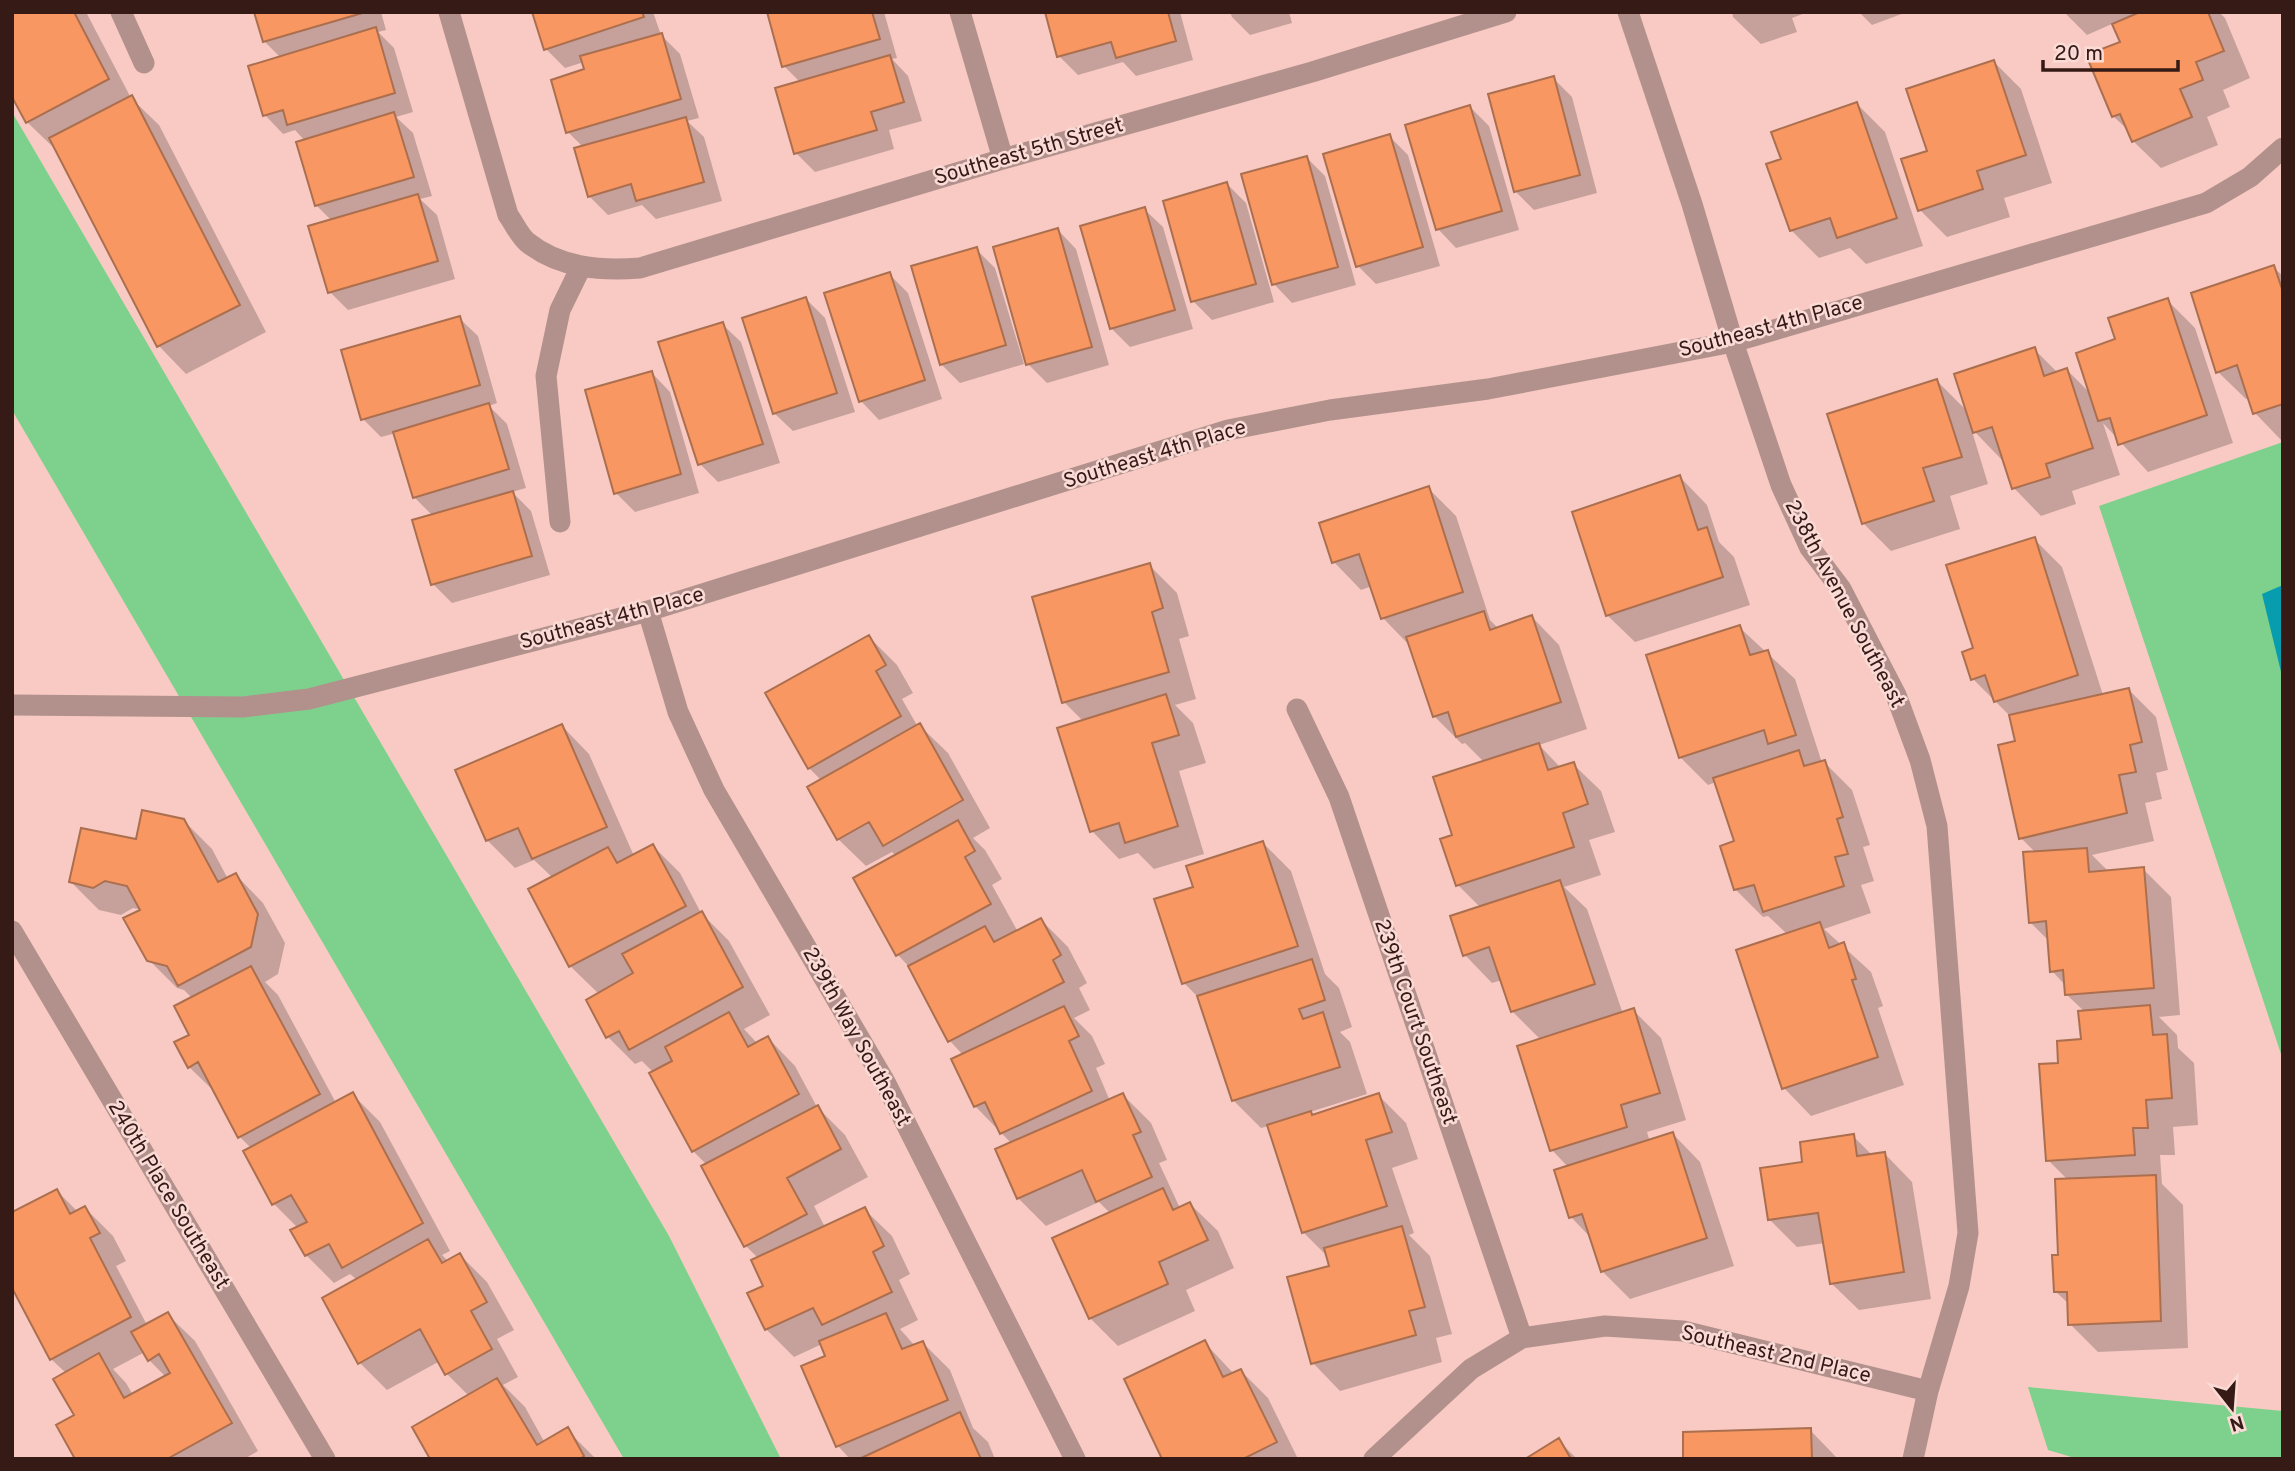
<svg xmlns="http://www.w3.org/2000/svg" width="2295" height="1471" font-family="Overpass,sans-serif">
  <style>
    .green { fill: #7dd18c }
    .water { fill: #079dae }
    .shadow { fill: #0003; fill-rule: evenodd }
    .building { fill: #f89761; stroke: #ab6f4f; stroke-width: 2 }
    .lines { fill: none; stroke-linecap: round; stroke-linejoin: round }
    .lane { stroke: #b2918c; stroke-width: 21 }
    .street { stroke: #b2918c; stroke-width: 21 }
    .labels { text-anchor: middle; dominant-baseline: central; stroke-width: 5; stroke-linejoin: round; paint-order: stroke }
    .street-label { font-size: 21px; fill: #351a16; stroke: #fbdbd6 }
  </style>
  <rect width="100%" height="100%" fill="#f8cac3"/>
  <!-- green -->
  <path class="green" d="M 12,112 L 669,1236 L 781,1459 L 624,1459 L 12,410 Z
    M 2283,442 L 2283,1060 L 2099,506 Z
    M 2028,1387 L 2283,1411 L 2283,1459 L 2078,1459 L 2048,1450 Z"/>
  <!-- water -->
  <path class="water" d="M 2283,585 L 2283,680 L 2262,594 Z"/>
  <!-- shadow -->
  <path class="shadow" d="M 12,12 L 86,12 L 131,98 L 159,125 L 266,332 L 186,374 L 159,346 L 56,148 L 55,149 L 27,122 Z
    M 256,12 L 381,12 L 386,30 L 378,32 L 394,48 L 413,112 L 396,117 L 413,133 L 432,196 L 420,199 L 437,215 L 455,279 L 348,310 L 330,292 L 332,221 L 317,206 L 305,141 L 295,130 L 283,134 L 265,115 L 281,58 L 264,41 Z
    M 534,12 L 653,12 L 661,35 L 680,54 L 699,118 L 687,121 L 704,137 L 722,201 L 656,219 L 642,205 L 608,215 L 589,196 L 584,148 L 568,132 L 586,70 L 584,62 L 565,68 L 546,49 Z
    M 769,12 L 884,12 L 897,58 L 892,59 L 908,76 L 922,121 L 889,130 L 894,149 L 815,172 L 796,153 L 800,82 L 784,66 Z
    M 1047,12 L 1180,12 L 1193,60 L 1136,76 L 1123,62 L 1078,75 L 1059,56 Z
    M 1230,12 L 1289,12 L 1292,23 L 1250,35 L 1232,17 Z
    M 1732,12 L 1808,12 L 1792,18 L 1797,32 L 1761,44 L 1733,17 Z
    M 1859,12 L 1907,12 L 1872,25 Z
    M 2064,12 L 2219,12 L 2225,18 L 2250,78 L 2223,90 L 2230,107 L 2207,117 L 2218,145 L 2161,168 L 2133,141 L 2130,132 L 2113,116 L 2122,43 L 2114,23 L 2087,35 Z
    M 1994,62 L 2021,89 L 2052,183 L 2004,198 L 2010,217 L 1947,237 L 1920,210 L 1929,152 Z
    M 1553,78 L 1572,97 L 1597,193 L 1534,210 L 1516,192 Z
    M 1857,104 L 1885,132 L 1923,246 L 1866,264 L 1850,248 L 1819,258 L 1791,230 L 1783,160 Z
    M 1470,107 L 1489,126 L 1519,230 L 1456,248 L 1438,229 Z
    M 1389,136 L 1408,155 L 1440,266 L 1376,284 L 1358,266 Z
    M 1306,157 L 1325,176 L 1356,285 L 1292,303 L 1274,284 Z
    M 1227,184 L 1246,203 L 1274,302 L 1212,320 L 1193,301 Z
    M 1144,209 L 1163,227 L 1193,329 L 1130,347 L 1111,328 Z
    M 1058,230 L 1076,249 L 1109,365 L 1047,383 L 1028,364 Z
    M 976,249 L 995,268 L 1024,364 L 960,383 L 941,364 Z
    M 2273,267 L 2283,276 L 2282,441 L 2255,413 L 2250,398 L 2246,399 L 2218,372 Z
    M 889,274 L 908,293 L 942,399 L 879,420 L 861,401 Z
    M 806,299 L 825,318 L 855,412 L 793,431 L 774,413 Z
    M 2167,300 L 2195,328 L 2233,443 L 2148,472 L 2103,423 L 2120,475 L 2072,491 L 2076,504 L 2041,516 L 2014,488 L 2004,459 L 2002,460 L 1971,428 L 1988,484 L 1950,496 L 1960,529 L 1891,551 L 1863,523 L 1937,381 L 1968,412 L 2034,349 L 2058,373 L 2067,370 L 2092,395 L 2117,340 Z
    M 459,318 L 478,336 L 497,403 L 489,406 L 507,424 L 526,488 L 512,492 L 531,511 L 550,575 L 452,603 L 433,584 L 433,516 L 414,497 L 396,433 L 381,437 L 363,419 Z
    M 722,324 L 741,342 L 780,463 L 718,482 L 700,464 Z
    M 652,373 L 670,392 L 699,493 L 635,512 L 616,493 Z
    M 1680,477 L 1707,505 L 1719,542 L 1734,557 L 1750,605 L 1635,642 L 1607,615 Z
    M 1428,488 L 1456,516 L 1490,620 L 1499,629 L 1532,617 L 1559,645 L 1587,729 L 1539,745 L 1561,768 L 1573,764 L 1601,791 L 1615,832 L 1589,840 L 1601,875 L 1564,887 L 1587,909 L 1623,1014 L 1633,1010 L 1661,1038 L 1686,1120 L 1647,1132 L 1650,1142 L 1673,1134 L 1700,1162 L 1734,1266 L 1630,1299 L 1602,1271 L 1592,1239 L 1571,1217 L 1569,1168 L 1552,1150 L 1541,1040 L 1512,1011 L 1502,980 L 1492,983 L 1465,955 L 1481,908 L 1458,885 L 1455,836 L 1484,762 L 1465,743 L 1462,744 L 1434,716 L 1411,647 L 1383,618 L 1372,586 L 1361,590 L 1334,562 Z
    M 2034,539 L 2062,567 L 2103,695 L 2128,689 L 2156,717 L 2168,770 L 2156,773 L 2162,799 L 2145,803 L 2154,841 L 2092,855 L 2109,872 L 2143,869 L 2171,897 L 2180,1015 L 2159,1017 L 2177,1035 L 2178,1048 L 2194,1063 L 2198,1125 L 2173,1127 L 2175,1155 L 2160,1155 L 2162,1184 L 2183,1205 L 2188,1348 L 2098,1352 L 2070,1324 L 2070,1305 L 2055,1291 L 2069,1181 L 2048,1160 L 2060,1064 L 2083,1041 L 2085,1012 L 2067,995 L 2066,986 L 2052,971 L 2049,941 L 2030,922 L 2036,853 L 2021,838 L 2017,743 L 2011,717 L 1973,679 L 1975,649 Z
    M 1149,565 L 1177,593 L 1189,636 L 1179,639 L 1196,699 L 1175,705 L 1193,723 L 1206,763 L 1179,771 L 1204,854 L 1154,869 L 1138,853 L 1119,859 L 1092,831 L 1083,721 L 1064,702 Z
    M 1739,627 L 1795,679 L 1822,763 L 1824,762 L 1852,790 L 1870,845 L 1863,847 L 1874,881 L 1861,885 L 1871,913 L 1824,929 L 1871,972 L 1883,1006 L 1878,1008 L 1904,1085 L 1811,1116 L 1784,1088 L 1787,934 L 1768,916 L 1763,917 L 1736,890 L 1722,847 L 1736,842 L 1716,782 L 1708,785 L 1680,757 Z
    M 869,637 L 897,665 L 913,693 L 902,699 L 918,727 L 920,726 L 948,753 L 990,828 L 973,838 L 985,850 L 1002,879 L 992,885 L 1018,932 L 1041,920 L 1068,947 L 1087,983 L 1079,988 L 1090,1010 L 1074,1018 L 1092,1036 L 1105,1064 L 1096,1068 L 1110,1101 L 1123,1095 L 1151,1123 L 1167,1160 L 1159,1163 L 1179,1206 L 1181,1208 L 1190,1204 L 1218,1231 L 1234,1268 L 1186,1290 L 1195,1311 L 1118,1346 L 1090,1318 L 1111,1214 L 1099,1202 L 1046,1226 L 1018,1198 L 1012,1144 L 975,1106 L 963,1055 L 950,1041 L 912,970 L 898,955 L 855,879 L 896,856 L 892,852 L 866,866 L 838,839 L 822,781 L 809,768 Z
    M 562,726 L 589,754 L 634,856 L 653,846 L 680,873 L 701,913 L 729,941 L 770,1015 L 744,1029 L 758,1044 L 768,1038 L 795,1066 L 817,1107 L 845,1135 L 868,1177 L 814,1206 L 825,1227 L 864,1209 L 892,1236 L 910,1274 L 899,1280 L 918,1320 L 900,1329 L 915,1346 L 923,1343 L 950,1370 L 973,1428 L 988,1442 L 995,1459 L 850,1459 L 838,1446 L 828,1357 L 822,1344 L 794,1357 L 766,1329 L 765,1287 L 758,1258 L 746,1246 L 704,1167 L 707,1165 L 693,1151 L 654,1073 L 642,1061 L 635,1064 L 608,1037 L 599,994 L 570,966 L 553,878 L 534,860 L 515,868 L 487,840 Z
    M 184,821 L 212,849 L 228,879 L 236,875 L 263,903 L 285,943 L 278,974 L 265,982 L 278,995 L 336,1103 L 352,1094 L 380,1122 L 450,1251 L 442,1255 L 448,1261 L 460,1255 L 487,1282 L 514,1330 L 497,1339 L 518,1377 L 503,1385 L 525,1407 L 545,1443 L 567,1430 L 596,1459 L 433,1459 L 469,1396 L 447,1374 L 440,1361 L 387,1390 L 360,1363 L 357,1280 L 350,1274 L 334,1283 L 306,1255 L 298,1228 L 274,1204 L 252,1149 L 240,1137 L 218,1095 L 189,1067 L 193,999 L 184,990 L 177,988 L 149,960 L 143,910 L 133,908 L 121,915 L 99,910 L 71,882 L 137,842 Z
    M 1263,843 L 1291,871 L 1325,974 L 1339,988 L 1352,1027 L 1340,1032 L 1350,1042 L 1367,1094 L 1310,1112 L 1313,1116 L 1378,1095 L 1406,1123 L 1418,1159 L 1392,1168 L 1414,1233 L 1409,1235 L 1430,1256 L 1452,1334 L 1436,1338 L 1442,1362 L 1340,1391 L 1313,1363 L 1331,1267 L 1329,1258 L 1303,1232 L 1269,1126 L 1261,1128 L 1233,1100 L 1201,1000 L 1184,983 L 1195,888 Z
    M 1853,1136 L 1873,1156 L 1885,1154 L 1912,1182 L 1931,1299 L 1859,1310 L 1831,1283 L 1825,1243 L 1797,1247 L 1769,1219 L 1804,1163 Z
    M 57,1191 L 78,1212 L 85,1208 L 113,1236 L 126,1261 L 116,1266 L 147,1325 L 167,1314 L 195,1341 L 258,1451 L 244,1459 L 77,1459 L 76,1416 L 66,1373 L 51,1359 ZM 145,1352 L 149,1360 L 166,1377 L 133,1395 L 126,1383 L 113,1369 Z
    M 1204,1342 L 1234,1374 L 1241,1371 L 1268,1398 L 1298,1459 L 1164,1459 Z
    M 1810,1430 L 1838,1459 L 1685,1459 Z
    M 1559,1441 L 1577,1459 L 1528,1459 Z"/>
  <!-- building -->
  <path class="building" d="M 12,12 L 74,12 L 109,79 L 26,123 L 12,97 Z
    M 254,12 L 366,12 L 263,42 Z
    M 532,12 L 642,12 L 644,17 L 544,50 Z
    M 767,12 L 872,12 L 880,39 L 782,67 Z
    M 1045,12 L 1168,12 L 1176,41 L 1116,58 L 1111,42 L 1057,57 Z
    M 2140,12 L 2208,12 L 2224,51 L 2196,62 L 2203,80 L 2180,89 L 2192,117 L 2132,142 L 2120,114 L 2112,117 L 2086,55 L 2120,42 L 2112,24 Z
    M 376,27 L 395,93 L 287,125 L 283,110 L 263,116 L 248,66 Z
    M 662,33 L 681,99 L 566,133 L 551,80 L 584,69 L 580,56 Z
    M 890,55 L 904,102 L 871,112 L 877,130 L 794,154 L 775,88 Z
    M 1994,60 L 2026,155 L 1977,171 L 1983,189 L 1918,211 L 1901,159 L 1927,151 L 1906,89 Z
    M 1554,76 L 1580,175 L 1514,192 L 1488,94 Z
    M 132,95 L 240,305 L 157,347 L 49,138 Z
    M 1857,102 L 1897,218 L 1837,238 L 1830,218 L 1790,231 L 1766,164 L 1781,159 L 1771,132 Z
    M 1470,105 L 1502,211 L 1436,230 L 1405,125 Z
    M 394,112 L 414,177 L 315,206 L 296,142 Z
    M 686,117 L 704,182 L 636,201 L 631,184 L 588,197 L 574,148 Z
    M 1390,134 L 1423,247 L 1356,267 L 1323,154 Z
    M 1307,156 L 1338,267 L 1272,285 L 1241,174 Z
    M 1227,182 L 1256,284 L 1191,302 L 1163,201 Z
    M 418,194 L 438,261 L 328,293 L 308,226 Z
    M 1145,207 L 1175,310 L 1110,329 L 1080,226 Z
    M 1058,228 L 1092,347 L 1026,365 L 993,247 Z
    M 977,247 L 1006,345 L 940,365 L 911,266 Z
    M 2274,265 L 2283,292 L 2283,404 L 2253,414 L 2237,365 L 2216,373 L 2191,293 Z
    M 890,272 L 925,380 L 859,402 L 824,293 Z
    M 806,297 L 837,393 L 773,414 L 742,318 Z
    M 2168,298 L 2207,415 L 2118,445 L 2110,418 L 2098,421 L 2076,353 L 2115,339 L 2108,318 Z
    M 460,316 L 480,385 L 361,420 L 341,350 Z
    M 723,322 L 763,444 L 698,465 L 658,342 Z
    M 2035,347 L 2044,376 L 2067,368 L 2093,448 L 2046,464 L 2050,477 L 2012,489 L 1992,427 L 1973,433 L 1954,374 Z
    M 652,371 L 681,474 L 614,494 L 585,390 Z
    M 1937,379 L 1962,457 L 1923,468 L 1934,501 L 1862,524 L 1827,414 Z
    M 489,403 L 509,469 L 413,498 L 393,432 Z
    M 1680,475 L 1698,530 L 1707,527 L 1723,577 L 1606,616 L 1572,512 Z
    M 1429,486 L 1463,592 L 1381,619 L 1359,554 L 1332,563 L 1319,523 Z
    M 513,491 L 532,556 L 431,585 L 412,520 Z
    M 2035,537 L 2078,675 L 1994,702 L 1985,675 L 1971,680 L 1962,652 L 1973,648 L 1946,565 Z
    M 1150,563 L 1163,608 L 1152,612 L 1169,672 L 1062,703 L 1032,597 Z
    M 1484,611 L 1490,630 L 1532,615 L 1561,702 L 1456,737 L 1448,712 L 1433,717 L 1406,637 Z
    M 1740,625 L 1750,655 L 1768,650 L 1796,735 L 1768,744 L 1764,730 L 1679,758 L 1646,655 Z
    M 869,635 L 886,665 L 876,671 L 901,716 L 808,769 L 765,693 Z
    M 2129,688 L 2142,742 L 2130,745 L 2136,772 L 2119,775 L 2127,813 L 2019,839 L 1998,745 L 2015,741 L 2009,715 Z
    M 1166,694 L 1179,735 L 1152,743 L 1178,826 L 1125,843 L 1119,823 L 1090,832 L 1057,728 Z
    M 920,723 L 963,800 L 883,846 L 869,822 L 837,840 L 807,787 Z
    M 562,724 L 607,827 L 532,859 L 518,828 L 486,841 L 455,770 Z
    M 1539,743 L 1548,770 L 1574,762 L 1588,804 L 1563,813 L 1574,847 L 1456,886 L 1440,839 L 1452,835 L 1433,777 Z
    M 1799,750 L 1804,766 L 1825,760 L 1843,817 L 1837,819 L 1848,854 L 1835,857 L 1844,886 L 1763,912 L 1754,885 L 1734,890 L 1720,846 L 1734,841 L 1713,778 Z
    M 142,810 L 184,819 L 218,882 L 236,873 L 258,914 L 251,947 L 178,986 L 167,966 L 147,961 L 123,918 L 140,910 L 127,886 L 105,881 L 93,888 L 69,882 L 81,828 L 136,839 Z
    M 958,820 L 975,851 L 965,857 L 991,904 L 896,956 L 853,878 Z
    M 1263,841 L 1298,946 L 1182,984 L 1154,899 L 1193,887 L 1186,866 Z
    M 653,844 L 686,906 L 569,967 L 528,889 L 608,847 L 617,863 Z
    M 2087,848 L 2089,872 L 2144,867 L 2154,988 L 2065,995 L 2063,970 L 2050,972 L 2046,921 L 2029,923 L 2023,852 Z
    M 1560,880 L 1595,984 L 1511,1012 L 1489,947 L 1463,956 L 1450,916 Z
    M 702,911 L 743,987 L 629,1050 L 619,1031 L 606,1038 L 586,1000 L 633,973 L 622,954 Z
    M 1041,918 L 1061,955 L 1053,960 L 1064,982 L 948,1042 L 908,966 L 985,926 L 994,942 Z
    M 1820,922 L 1829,948 L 1844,942 L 1856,979 L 1852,980 L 1878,1057 L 1782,1089 L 1736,950 Z
    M 1312,959 L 1325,1000 L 1299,1009 L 1303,1019 L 1323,1012 L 1340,1067 L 1232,1101 L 1197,996 Z
    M 251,966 L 320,1094 L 238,1138 L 198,1062 L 188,1068 L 174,1042 L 189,1035 L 174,1006 Z
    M 2150,1005 L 2153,1035 L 2167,1034 L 2172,1098 L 2146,1100 L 2148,1128 L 2133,1128 L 2135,1155 L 2046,1161 L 2039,1064 L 2058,1063 L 2057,1041 L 2081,1039 L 2078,1011 Z
    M 1064,1006 L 1079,1036 L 1069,1041 L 1092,1091 L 1000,1134 L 985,1102 L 974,1107 L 951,1059 Z
    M 1634,1008 L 1660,1093 L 1621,1105 L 1627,1127 L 1550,1151 L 1517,1046 Z
    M 729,1012 L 748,1047 L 768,1036 L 799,1094 L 692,1152 L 649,1073 L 672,1061 L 665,1047 Z
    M 353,1092 L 423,1223 L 342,1268 L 329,1244 L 305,1256 L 290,1230 L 307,1222 L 291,1195 L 272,1205 L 243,1151 Z
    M 1123,1093 L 1141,1132 L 1133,1135 L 1152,1177 L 1096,1202 L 1082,1170 L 1017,1199 L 995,1149 Z
    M 1379,1093 L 1392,1132 L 1366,1140 L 1387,1206 L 1302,1233 L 1267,1125 L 1311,1111 L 1312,1115 Z
    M 818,1105 L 841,1149 L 787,1178 L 807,1214 L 744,1247 L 701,1166 Z
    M 1673,1132 L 1707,1238 L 1601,1272 L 1582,1214 L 1569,1218 L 1554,1170 Z
    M 1854,1134 L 1857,1156 L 1885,1152 L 1904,1272 L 1830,1284 L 1818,1213 L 1768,1220 L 1760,1168 L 1802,1162 L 1800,1142 Z
    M 2156,1175 L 2161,1321 L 2068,1325 L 2067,1292 L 2054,1292 L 2052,1255 L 2058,1255 L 2055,1179 Z
    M 1163,1188 L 1173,1210 L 1190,1202 L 1208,1240 L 1159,1262 L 1168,1284 L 1089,1319 L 1052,1238 Z
    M 57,1189 L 70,1214 L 85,1206 L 100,1233 L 90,1238 L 131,1317 L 50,1360 L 12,1288 L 12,1212 Z
    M 865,1207 L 884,1246 L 873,1252 L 892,1292 L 822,1325 L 813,1308 L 765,1330 L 747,1293 L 763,1286 L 751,1260 Z
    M 1402,1226 L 1425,1307 L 1409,1311 L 1416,1335 L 1311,1364 L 1287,1277 L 1329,1266 L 1324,1248 Z
    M 428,1239 L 442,1263 L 460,1253 L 487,1302 L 471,1311 L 492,1349 L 445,1375 L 420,1329 L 358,1364 L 322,1298 Z
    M 168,1312 L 232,1423 L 167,1459 L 75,1459 L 56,1425 L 74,1415 L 53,1379 L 99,1353 L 124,1398 L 170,1373 L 159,1354 L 148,1361 L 131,1332 Z
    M 886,1313 L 902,1349 L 923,1341 L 948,1400 L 836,1447 L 801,1366 L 825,1356 L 819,1341 Z
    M 1205,1340 L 1223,1377 L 1241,1369 L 1277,1442 L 1243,1459 L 1162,1459 L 1124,1379 Z
    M 497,1378 L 537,1445 L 568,1427 L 584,1456 L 580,1459 L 430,1459 L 412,1427 Z
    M 960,1412 L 981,1459 L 859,1459 Z
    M 1811,1428 L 1812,1458 L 1823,1459 L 1683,1459 L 1683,1432 Z
    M 1559,1438 L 1571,1459 L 1525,1459 Z"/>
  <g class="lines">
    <!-- lane -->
    <path class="lane" d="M 560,522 L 546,376 L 560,310 L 581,267"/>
    <!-- street -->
    <path class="street" d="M 121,12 L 144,63
      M 449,12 L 508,215 C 514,223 519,235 527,242 C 559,268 600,271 640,268 L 1003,159 L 1312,72 L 1506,12
      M 960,12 L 1003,159
      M 1628,12 L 1692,204 L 1733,342 L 1781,485 L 1810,548 L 1841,589 L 1896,695 L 1920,760 L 1937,826 L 1968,1233 L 1959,1286 L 1928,1391 L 1913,1459
      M 648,611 L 678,712 L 714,790 L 885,1082 L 1075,1459
      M 12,705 L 243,707 L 309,699 L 648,611 L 1228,430 L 1330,410 L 1488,389 L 1733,342 L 2206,203 L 2250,177 L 2283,148
      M 1297,709 L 1339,797 L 1522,1338
      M 12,931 L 325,1459
      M 1374,1459 L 1471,1369 L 1522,1338 L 1605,1326 L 1683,1331 L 1928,1391"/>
  </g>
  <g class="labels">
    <!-- street labels -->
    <g class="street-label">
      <text transform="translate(1029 152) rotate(-16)">Southeast 5th Street</text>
      <text transform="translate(1771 327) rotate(-15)">Southeast 4th Place</text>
      <text transform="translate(1155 455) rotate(-17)">Southeast 4th Place</text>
      <text transform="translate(1844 604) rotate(62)">238th Avenue Southeast</text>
      <text transform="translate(612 619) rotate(-15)">Southeast 4th Place</text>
      <text transform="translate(1415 1022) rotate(71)">239th Court Southeast</text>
      <text transform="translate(856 1037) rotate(61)">239th Way Southeast</text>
      <text transform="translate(168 1195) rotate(59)">240th Place Southeast</text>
      <text transform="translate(1776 1355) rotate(13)">Southeast 2nd Place</text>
    </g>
  </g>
  <!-- border -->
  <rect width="2295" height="1471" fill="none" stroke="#351a16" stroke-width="28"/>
  <!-- north arrow -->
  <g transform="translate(2232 1408) rotate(163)" stroke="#fbdbd6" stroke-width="5" paint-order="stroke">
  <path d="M0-5L12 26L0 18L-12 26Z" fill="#351a16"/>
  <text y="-10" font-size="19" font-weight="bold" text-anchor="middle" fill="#351a16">N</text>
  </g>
  <!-- scale -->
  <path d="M2043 60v10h135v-10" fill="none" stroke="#351a16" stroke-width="3.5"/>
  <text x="2054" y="60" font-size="21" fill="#351a16" stroke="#fbdbd6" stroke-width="5" paint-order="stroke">20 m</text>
</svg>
